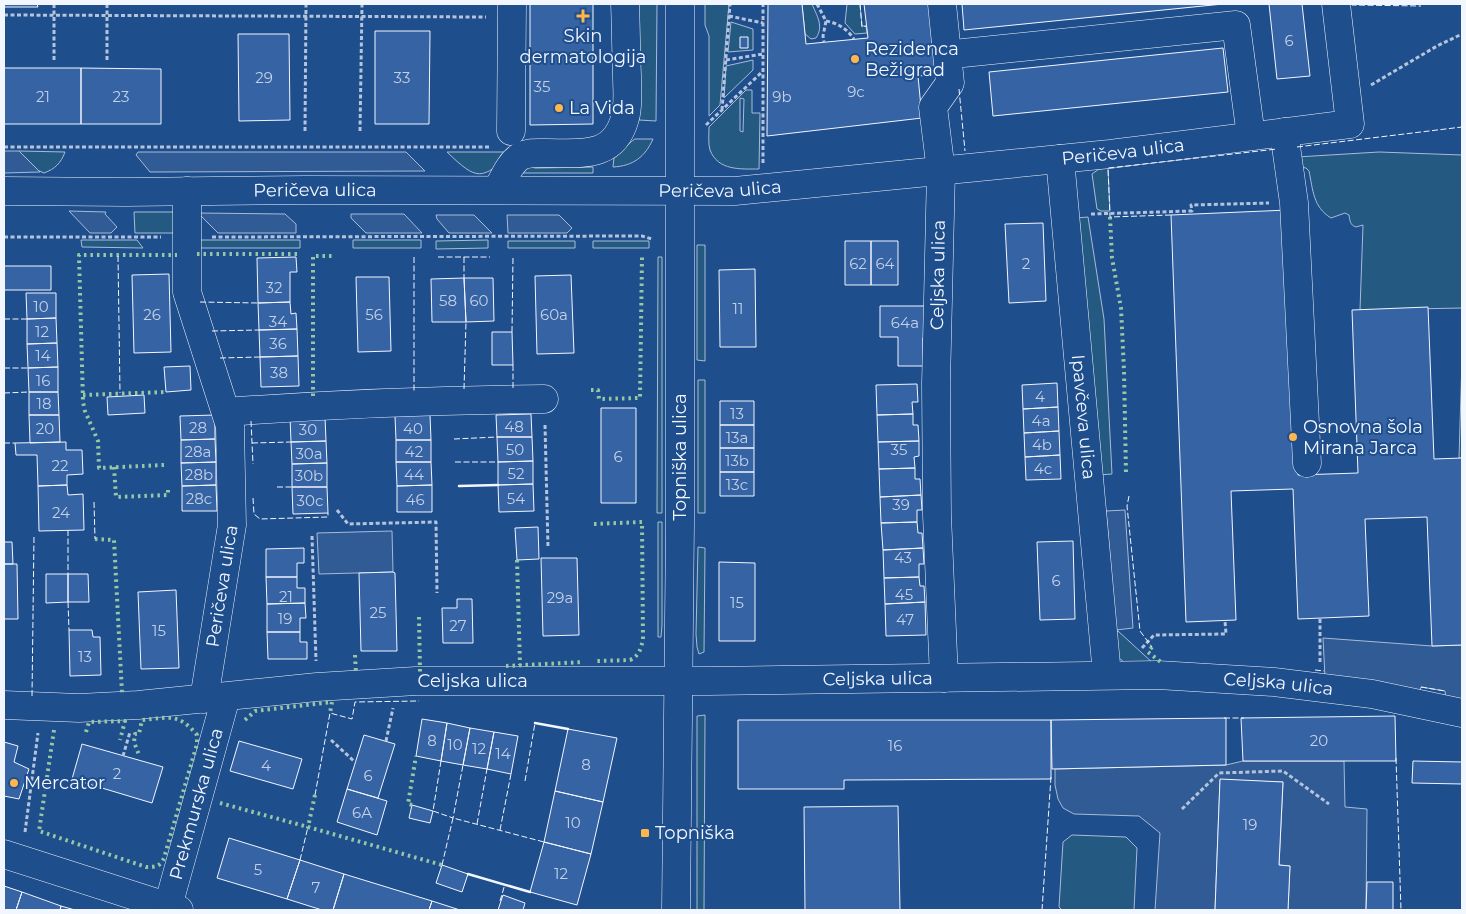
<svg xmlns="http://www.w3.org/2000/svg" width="1466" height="914" font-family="Montserrat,sans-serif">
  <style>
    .green { fill: #245a82; stroke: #a8bbd7; fill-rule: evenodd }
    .parking { fill: #305b95; stroke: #a8bbd7 }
    .building { fill: #3563a3; stroke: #f2f6ff }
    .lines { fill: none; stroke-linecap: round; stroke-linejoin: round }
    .minor-casing { stroke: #f2f6ff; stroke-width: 29 }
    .major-casing { stroke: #f2f6ff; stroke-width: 29 }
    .path { stroke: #b3c4dc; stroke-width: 3; stroke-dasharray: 4 2.5; stroke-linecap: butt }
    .minor { stroke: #1f4e8c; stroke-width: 28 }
    .major { stroke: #1f4e8c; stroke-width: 28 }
    .hedge { stroke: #97c8a6; stroke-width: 4; stroke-dasharray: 2.5 4; stroke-linecap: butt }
    .fence { stroke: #f2f6ff; stroke-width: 1; stroke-dasharray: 6 2.5; stroke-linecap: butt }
    .wall { stroke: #f2f6ff; stroke-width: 2.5 }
    .poi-dot { fill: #ffb74d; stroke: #1f4e8c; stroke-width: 2 }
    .labels { text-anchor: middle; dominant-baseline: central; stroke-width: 4; stroke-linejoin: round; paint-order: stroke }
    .number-label { font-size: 15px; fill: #c3d1e8 }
    .poi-label { font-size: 18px; fill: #f2f6ff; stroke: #1f4e8c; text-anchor: start }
    .street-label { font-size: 18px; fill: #f2f6ff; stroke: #1f4e8c }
  </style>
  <rect width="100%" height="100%" fill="#1f4e8c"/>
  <!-- green -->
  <path class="green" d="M 634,4 L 657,4 L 656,121 L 639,120 Z
    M 705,4 L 729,4 L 720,105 L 709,116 L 709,36 L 705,25 Z
    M 802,4 L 812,4 C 817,16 824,26 816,38 L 811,39 L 805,34 Z
    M 847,4 L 860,4 L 862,26 L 866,26 L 867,33 L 855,34 L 845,23 Z
    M 731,22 L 753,29 L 753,50 L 728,52 Z
    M 753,60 L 753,70 L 724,98 L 726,66 Z
    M 746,90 L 752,90 L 752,113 L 760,113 L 759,169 C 741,169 718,171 710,150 C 708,144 709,134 709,127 ZM 740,98 L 744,99 L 743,132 L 740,131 Z
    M 635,139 L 653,139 C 645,157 633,166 613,167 L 614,158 C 619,154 631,141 635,139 Z
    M 19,151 L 65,152 C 61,163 55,169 44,173 L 37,170 Z
    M 447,152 L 512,152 C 482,181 477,181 447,152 Z
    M 1379,152 L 1462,155 L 1462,308 L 1360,310 L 1363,225 L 1356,227 C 1350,225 1350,221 1349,215 L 1345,213 L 1331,218 C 1313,207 1313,190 1309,171 L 1306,168 L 1300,167 L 1297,157 Z
    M 523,164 L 535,168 L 593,167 L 593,173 L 521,173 Z
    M 1108,168 L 1110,211 L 1101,211 L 1097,209 L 1092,174 L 1099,169 Z
    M 134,212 L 177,212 L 178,233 L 135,233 Z
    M 1088,217 L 1104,319 L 1112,474 L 1099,475 L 1076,218 Z
    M 81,240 L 137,240 L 143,248 L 82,247 Z
    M 196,240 L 300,240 L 300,248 L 197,248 Z
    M 353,240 L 421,240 L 421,248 L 353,248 Z
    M 488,240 L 488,248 L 436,249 L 436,241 Z
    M 508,241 L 575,241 L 575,248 L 508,248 Z
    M 593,241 L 649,241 L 649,248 L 593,248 Z
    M 697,245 L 705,245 L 705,361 L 697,360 Z
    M 658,257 L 662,257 L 662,513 L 657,513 Z
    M 1462,360 L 1462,458 L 1459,458 Z
    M 698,380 L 705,380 L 705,513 L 698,513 Z
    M 658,522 L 662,522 L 662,625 L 661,637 L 658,637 Z
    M 698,547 L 705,548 L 704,652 L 699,654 L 697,647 L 696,634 Z
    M 1118,631 L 1155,665 L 1124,662 L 1118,657 L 1116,632 Z
    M 705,715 L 704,910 L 697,910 L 697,716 Z
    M 1072,835 L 1126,837 L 1137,848 L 1134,910 L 1062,910 L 1059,907 L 1063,842 Z"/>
  <!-- parking -->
  <path class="parking" d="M 4,151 L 19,151 L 40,172 L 4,173 Z
    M 138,152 L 406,152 L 425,171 L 150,172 L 136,155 Z
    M 69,211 L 106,212 L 105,214 L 117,227 L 111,233 L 90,233 Z
    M 198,213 L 285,214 L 296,224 L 296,233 L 218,233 Z
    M 351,214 L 404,214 L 422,233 L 366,233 L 351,218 Z
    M 436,215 L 474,215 L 492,233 L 449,233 L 437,219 Z
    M 507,215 L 559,215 L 572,228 L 567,233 L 508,233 Z
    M 1125,510 L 1133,628 L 1116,630 L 1106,511 Z
    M 392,531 L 393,572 L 319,574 L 317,533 Z
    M 1323,638 L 1432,646 L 1462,645 L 1462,702 L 1446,699 L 1445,691 L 1421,687 L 1419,693 L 1325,677 Z
    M 1243,761 L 1344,761 L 1345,807 L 1367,809 L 1366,910 L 1288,910 L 1290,866 L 1279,865 L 1283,782 L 1220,780 L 1215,910 L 1155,910 L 1160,833 L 1139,816 L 1074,814 L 1063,808 L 1058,799 L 1055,785 L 1055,769 L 1226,765 Z"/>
  <!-- building -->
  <path class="building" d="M 4,4 L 37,4 L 38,7 L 4,7 Z
    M 530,4 L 593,4 L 593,124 L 530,125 Z
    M 768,4 L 802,4 L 806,44 L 868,38 L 864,4 L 936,4 L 944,74 L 918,76 L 922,118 L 767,136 Z
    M 962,4 L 1223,4 L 964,30 Z
    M 1269,4 L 1302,4 L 1310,76 L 1277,79 Z
    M 375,31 L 430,31 L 429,124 L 375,124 Z
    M 238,34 L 289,34 L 290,120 L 239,121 Z
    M 740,37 L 748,37 L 748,48 L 740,48 Z
    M 1223,48 L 1228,92 L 993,116 L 989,72 Z
    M 4,68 L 81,68 L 81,124 L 4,124 Z
    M 81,68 L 161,69 L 161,124 L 81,124 Z
    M 1288,210 L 1298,475 L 1358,473 L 1352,310 L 1428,307 L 1434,459 L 1462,458 L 1462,645 L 1432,646 L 1427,517 L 1365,519 L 1369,616 L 1298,619 L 1293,489 L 1231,491 L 1236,620 L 1186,622 L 1171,215 Z
    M 1043,223 L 1046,301 L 1009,303 L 1005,224 Z
    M 845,241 L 871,241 L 871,285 L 845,285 Z
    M 871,241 L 898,241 L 898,285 L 871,285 Z
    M 296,257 L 297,272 L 290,272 L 290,302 L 258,303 L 257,258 Z
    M 4,266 L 51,266 L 51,290 L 4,290 Z
    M 755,269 L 756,347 L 720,347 L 719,270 Z
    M 169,274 L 171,352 L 134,353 L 132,275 Z
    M 571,275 L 574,353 L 537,354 L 535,276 Z
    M 356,277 L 389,277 L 391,351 L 358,352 Z
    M 464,278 L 466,322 L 432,322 L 431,279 Z
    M 464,278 L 493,278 L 494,321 L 466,322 Z
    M 26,293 L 56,293 L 56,318 L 27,319 Z
    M 290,302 L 291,314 L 296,313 L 297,329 L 259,330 L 258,303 Z
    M 880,306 L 930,306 L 930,338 L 923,338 L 923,366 L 898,366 L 898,337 L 880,337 Z
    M 56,318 L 57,343 L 27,344 L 27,319 Z
    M 297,329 L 298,356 L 260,357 L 259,330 Z
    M 492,332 L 512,332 L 513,365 L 492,365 Z
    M 57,343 L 58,367 L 28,368 L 27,344 Z
    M 298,356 L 299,386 L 261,387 L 260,357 Z
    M 190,366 L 191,390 L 166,392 L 164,367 Z
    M 58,367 L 58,392 L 29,392 L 28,368 Z
    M 1057,383 L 1058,407 L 1023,409 L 1022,385 Z
    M 917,384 L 918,402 L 912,402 L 913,414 L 877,415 L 876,385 Z
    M 29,392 L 58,392 L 59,415 L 29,415 Z
    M 144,395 L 145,413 L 108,415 L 107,397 Z
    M 720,401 L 754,401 L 754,425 L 720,425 Z
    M 1058,407 L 1059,431 L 1024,433 L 1023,409 Z
    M 601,408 L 636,408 L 636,503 L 601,503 Z
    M 531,414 L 532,437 L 497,437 L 496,415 Z
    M 913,414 L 913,425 L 918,425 L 919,441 L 878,442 L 877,415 Z
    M 29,415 L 59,415 L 60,442 L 30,443 Z
    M 215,415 L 215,439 L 181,440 L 180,416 Z
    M 430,415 L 431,440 L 396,440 L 395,416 Z
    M 290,417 L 325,417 L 326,441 L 291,442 Z
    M 720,425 L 754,425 L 754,448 L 720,448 Z
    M 1059,431 L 1060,455 L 1025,457 L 1024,433 Z
    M 497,437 L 532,437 L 533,461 L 498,462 Z
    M 215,439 L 216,462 L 181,463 L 181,440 Z
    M 396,440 L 431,440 L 431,462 L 396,462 Z
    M 326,441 L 327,463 L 292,464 L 291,442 Z
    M 919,441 L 919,456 L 914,457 L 915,468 L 879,469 L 878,442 Z
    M 66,442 L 66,450 L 82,450 L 83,474 L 67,475 L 67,485 L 38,486 L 37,455 L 16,455 L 15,443 Z
    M 720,448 L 754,448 L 754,472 L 720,472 Z
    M 1060,455 L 1061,479 L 1026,480 L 1025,457 Z
    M 533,461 L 533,484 L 498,485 L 498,462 Z
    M 216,462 L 216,485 L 182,486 L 181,463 Z
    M 396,462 L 431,462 L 432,485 L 397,486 Z
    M 327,463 L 327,487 L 292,487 L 292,464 Z
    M 915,468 L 915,479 L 920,479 L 921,495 L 880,497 L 879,469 Z
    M 720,472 L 754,472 L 754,496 L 720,496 Z
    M 533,484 L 534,511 L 499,512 L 498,485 Z
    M 67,485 L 68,495 L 83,494 L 84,530 L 39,531 L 38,486 Z
    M 216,485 L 217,511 L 182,511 L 182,486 Z
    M 432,485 L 432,512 L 397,512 L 397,486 Z
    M 292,487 L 327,487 L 328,513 L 293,514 Z
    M 921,495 L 922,510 L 917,510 L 917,522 L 881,523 L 880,497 Z
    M 917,522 L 918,533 L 922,533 L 923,548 L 883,550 L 881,523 Z
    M 538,527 L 539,559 L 517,560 L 515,528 Z
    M 1073,541 L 1075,619 L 1040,620 L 1037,542 Z
    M 4,542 L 12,542 L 13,564 L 4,564 Z
    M 304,548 L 304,563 L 297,563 L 297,577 L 266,577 L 266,549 Z
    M 923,548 L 924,564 L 919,564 L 919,577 L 884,578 L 883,550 Z
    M 541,558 L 577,558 L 579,635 L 543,636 Z
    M 719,562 L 755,563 L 755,641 L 719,641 Z
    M 4,564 L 17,564 L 18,619 L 4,619 Z
    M 393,572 L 395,573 L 397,651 L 361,651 L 359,573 Z
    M 46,574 L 68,574 L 68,602 L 46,603 Z
    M 68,574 L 88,574 L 89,602 L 68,602 Z
    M 266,577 L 297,577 L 297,588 L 305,588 L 305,603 L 267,604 Z
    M 919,577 L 920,586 L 924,586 L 925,602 L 885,604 L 884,578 Z
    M 176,590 L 179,668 L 141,669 L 138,592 Z
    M 457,599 L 472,599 L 473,643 L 443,643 L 442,608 L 457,608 Z
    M 925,602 L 926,635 L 886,636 L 885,604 Z
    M 305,603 L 306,618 L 300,618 L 300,632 L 267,632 L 267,604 Z
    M 69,630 L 92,630 L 93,637 L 100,637 L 101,675 L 70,676 Z
    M 267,632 L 300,632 L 300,642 L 307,642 L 307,659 L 268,659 Z
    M 1395,716 L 1396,761 L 1243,761 L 1241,718 Z
    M 1226,718 L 1226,765 L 1052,769 L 1051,720 Z
    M 422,719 L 447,723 L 441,761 L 416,756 Z
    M 738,720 L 1051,720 L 1051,779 L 844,780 L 844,789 L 738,789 Z
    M 447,723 L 470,728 L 463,765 L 441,761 Z
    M 470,728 L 494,732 L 487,769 L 463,765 Z
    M 568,729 L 617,738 L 603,802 L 555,791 Z
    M 494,732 L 518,736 L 511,774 L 487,769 Z
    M 364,735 L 395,744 L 378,798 L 347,789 Z
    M 239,741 L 302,759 L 293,789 L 230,771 Z
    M 4,742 L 18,746 L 14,762 L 29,769 L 19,799 L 4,796 Z
    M 82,744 L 163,767 L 152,803 L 72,779 Z
    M 1413,761 L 1462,762 L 1462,784 L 1412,783 Z
    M 1220,779 L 1283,782 L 1279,865 L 1290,866 L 1288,910 L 1215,910 Z
    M 347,789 L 387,801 L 377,835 L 337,822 Z
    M 555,791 L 603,802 L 591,854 L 544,842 Z
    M 412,805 L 433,811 L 430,823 L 409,818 Z
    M 898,806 L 900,910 L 805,910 L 804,807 Z
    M 229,838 L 300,860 L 287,899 L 217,878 Z
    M 544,842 L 591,854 L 577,905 L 530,892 Z
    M 300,860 L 344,874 L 333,910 L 322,910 L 287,899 Z
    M 442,865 L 468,874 L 462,892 L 436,883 Z
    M 344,874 L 432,901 L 429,910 L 333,910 Z
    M 1367,882 L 1393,882 L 1393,910 L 1366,910 Z
    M 4,886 L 22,892 L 16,910 L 4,910 Z
    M 22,892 L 61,906 L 60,910 L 16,910 Z
    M 503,895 L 525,903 L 523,910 L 498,910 Z
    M 432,901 L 460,910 L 429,910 Z
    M 61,906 L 75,910 L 60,910 Z"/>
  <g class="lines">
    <defs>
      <g id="minor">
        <path d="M 942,4 L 950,83 L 933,107 L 941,171 L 936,384 L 937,515 L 944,678"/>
        <path d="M 963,53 L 1236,25 L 1251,136"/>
        <path d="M 511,131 L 512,4"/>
        <path d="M 1284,132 L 1294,203 L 1307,463"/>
        <path id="s1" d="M 1060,159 L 1107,675"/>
        <path d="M 497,190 C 503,180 510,162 521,156 C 529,152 538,153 547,153 C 581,153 614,159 625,118 C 629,105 627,90 627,76 C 626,52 626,28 625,4"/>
        <path id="s2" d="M 4,191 L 126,192 L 306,190 L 735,191 L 1110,154 L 1350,124 L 1336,4"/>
        <path d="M 187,191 L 187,292 L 230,426 L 232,525 L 204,699"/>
        <path d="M 226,412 C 332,404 438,400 544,399"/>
        <path id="s3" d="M 4,705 L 79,708 L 138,705 L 317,687 L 416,681 L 708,681 L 1158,675 L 1274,682 L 1372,694 L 1462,713"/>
        <path d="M 4,854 L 179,910"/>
        <path id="s4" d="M 167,910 L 226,697"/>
      </g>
      <path id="major" d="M 676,910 L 680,524 L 680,4"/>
    </defs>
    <!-- minor casing -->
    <use href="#minor" class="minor-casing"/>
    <!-- major casing -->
    <use href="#major" class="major-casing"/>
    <!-- path -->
    <path class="path" d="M 54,4 L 54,60
      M 107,4 L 107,61
      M 817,4 L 826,21 L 823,36 L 824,42
      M 4,15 L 486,17
      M 729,16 L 763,23
      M 826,21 C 838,23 847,29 854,39
      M 726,60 L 763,54
      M 1371,85 L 1437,46 L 1462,34
      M 722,110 L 730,4
      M 706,125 L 763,71
      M 305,131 L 306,4
      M 360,131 L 362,4
      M 4,147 L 491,147
      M 763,163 L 763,4
      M 1091,214 L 1192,211 L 1191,205 L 1269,203
      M 4,237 L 161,237
      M 212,237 L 642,236 L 652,239
      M 545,425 L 548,547
      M 337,510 L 348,524 L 436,522 L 437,593
      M 312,536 L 316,661
      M 1142,648 L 1154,635 L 1226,634 L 1225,621
      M 1320,662 L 1320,618
      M 331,740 L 355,762
      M 386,741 L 393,708
      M 123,756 L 130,732
      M 1182,809 L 1219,773 L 1283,771 L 1329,804
      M 25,832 L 38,733"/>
    <!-- minor -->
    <use href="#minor" class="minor"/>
    <!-- major -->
    <use href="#major" class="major"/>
    <!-- hedge -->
    <path class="hedge" d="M 1110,217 L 1112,258 L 1121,308 L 1124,371 L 1126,473
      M 197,254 L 297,254
      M 591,390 L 598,390 L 599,399 L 640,398 L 642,257
      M 83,395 L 166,392
      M 313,396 L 313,256 L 334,256
      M 164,465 L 99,468 L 98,441 L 85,411 L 83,402 L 79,255 L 177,255
      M 114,467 L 116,497 L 168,495 L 168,486
      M 594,524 L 642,522 L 643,639 C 641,649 639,656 630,660 L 597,661
      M 95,539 L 114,540 L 122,693 L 125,693
      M 517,560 L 520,665
      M 419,617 L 420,672
      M 1152,647 L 1148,652 L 1162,663
      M 355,655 L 356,674
      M 506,666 L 583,662
      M 245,720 L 255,711 L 332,702 L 330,713
      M 54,730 L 39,831 L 146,867 C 155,867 160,867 164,858 L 197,744 L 197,735 C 178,712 168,718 142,720 L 139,734 L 135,734 L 134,742 L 139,755
      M 86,732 L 89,722 L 125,721 L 120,740
      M 315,795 L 308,827 L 442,865
      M 220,803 L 308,827
      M 412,805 L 408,804 L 416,756"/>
    <!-- fence -->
    <path class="fence" d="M 860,4 L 862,27 L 866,26
      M 1351,4 L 1352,5 L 1421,6
      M 959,89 L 965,151
      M 1297,147 L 1462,127
      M 1171,215 L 1110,217 L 1108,168 L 1277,149
      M 118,256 L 120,393
      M 414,257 L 414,391
      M 438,257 L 490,257
      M 464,257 L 464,278
      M 200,302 L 258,303
      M 4,319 L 27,319
      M 212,331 L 259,330
      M 512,332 L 513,257
      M 220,358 L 260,357
      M 513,365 L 513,390
      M 4,368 L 28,368
      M 464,389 L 466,322
      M 4,393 L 29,392
      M 251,421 L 253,464
      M 454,439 L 497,437
      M 4,443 L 15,443
      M 252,443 L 291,442
      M 455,462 L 498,462
      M 277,487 L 292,487
      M 1129,496 L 1127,506 L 1140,631 L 1152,647
      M 253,498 L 254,514 L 260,519 L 328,517 L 328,513
      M 94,502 L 95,539
      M 68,530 L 68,574
      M 68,602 L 69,630
      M 1315,670 L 1324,671
      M 1421,687 L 1445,691
      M 32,696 L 34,536
      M 1224,718 L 1244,718
      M 1396,758 L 1401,910
      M 441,761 L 433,811 L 453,818 L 463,765
      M 525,781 L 535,723
      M 315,795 L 330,713 L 352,719 L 355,702 L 419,701
      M 477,824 L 487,769
      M 500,830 L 511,774
      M 300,860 L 308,827
      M 442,865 L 453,818 L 544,842
      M 500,901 L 505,884
      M 1042,910 L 1051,777"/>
    <!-- wall -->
    <path class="wall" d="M 459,486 L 498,485
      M 535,723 L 568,729
      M 468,874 L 530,892"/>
  </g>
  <!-- markers -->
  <g class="poi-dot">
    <path d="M580.5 8.5h5v5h5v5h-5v5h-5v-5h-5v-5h5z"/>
    <circle cx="855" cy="59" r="5"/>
    <circle cx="559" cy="108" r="5"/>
    <circle cx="1293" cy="437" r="5"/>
    <circle cx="14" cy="783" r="5"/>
    <rect x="640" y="828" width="10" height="10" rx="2.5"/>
  </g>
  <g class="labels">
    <!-- number labels -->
    <g class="number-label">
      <text x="1289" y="40">6</text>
      <text x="264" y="77">29</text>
      <text x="402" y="77">33</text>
      <text x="542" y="86">35</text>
      <text x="856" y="91">9c</text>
      <text x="43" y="96">21</text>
      <text x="121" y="96">23</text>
      <text x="782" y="96">9b</text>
      <text x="858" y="263">62</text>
      <text x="885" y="263">64</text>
      <text x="1026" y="263">2</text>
      <text x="274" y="287">32</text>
      <text x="448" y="300">58</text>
      <text x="479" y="300">60</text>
      <text x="41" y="306">10</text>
      <text x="738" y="308">11</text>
      <text x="152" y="314">26</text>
      <text x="374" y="314">56</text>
      <text x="554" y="314">60a</text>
      <text x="278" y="321">34</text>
      <text x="905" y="322">64a</text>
      <text x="42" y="331">12</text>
      <text x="278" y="343">36</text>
      <text x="43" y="355">14</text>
      <text x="279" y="372">38</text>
      <text x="43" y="380">16</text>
      <text x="1040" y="396">4</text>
      <text x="44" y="403">18</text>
      <text x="737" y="413">13</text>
      <text x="1041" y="420">4a</text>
      <text x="514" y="426">48</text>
      <text x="198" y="427">28</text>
      <text x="45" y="428">20</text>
      <text x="413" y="428">40</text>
      <text x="308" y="429">30</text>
      <text x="737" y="437">13a</text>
      <text x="1042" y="444">4b</text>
      <text x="515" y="449">50</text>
      <text x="899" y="449">35</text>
      <text x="198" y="451">28a</text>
      <text x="414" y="451">42</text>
      <text x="309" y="453">30a</text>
      <text x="618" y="456">6</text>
      <text x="737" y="460">13b</text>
      <text x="60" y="465">22</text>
      <text x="1043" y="468">4c</text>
      <text x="516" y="473">52</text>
      <text x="199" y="474">28b</text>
      <text x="414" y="474">44</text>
      <text x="309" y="475">30b</text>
      <text x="737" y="484">13c</text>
      <text x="199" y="498">28c</text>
      <text x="516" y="498">54</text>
      <text x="415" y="499">46</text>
      <text x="310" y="500">30c</text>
      <text x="901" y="504">39</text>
      <text x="61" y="512">24</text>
      <text x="903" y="557">43</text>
      <text x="1056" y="580">6</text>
      <text x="904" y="594">45</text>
      <text x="286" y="596">21</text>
      <text x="560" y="597">29a</text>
      <text x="737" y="602">15</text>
      <text x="378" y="612">25</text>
      <text x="285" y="618">19</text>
      <text x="905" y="619">47</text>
      <text x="458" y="625">27</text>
      <text x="159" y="630">15</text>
      <text x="85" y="656">13</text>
      <text x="432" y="740">8</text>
      <text x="1319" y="740">20</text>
      <text x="455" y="744">10</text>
      <text x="895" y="745">16</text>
      <text x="479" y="748">12</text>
      <text x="503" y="753">14</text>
      <text x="586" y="764">8</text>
      <text x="266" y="765">4</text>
      <text x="117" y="773">2</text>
      <text x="368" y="775">6</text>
      <text x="362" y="812">6A</text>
      <text x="573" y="822">10</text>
      <text x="1250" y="824">19</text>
      <text x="258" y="869">5</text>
      <text x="561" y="873">12</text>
      <text x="316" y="887">7</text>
    </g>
    <!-- poi labels -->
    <g class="poi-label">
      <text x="583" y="36" text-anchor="middle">Skin<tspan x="583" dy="21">dermatologija</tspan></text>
      <text x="865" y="49">Rezidenca<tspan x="865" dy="21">Bežigrad</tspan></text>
      <text x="569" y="108">La Vida</text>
      <text x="1303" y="427">Osnovna šola<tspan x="1303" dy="21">Mirana Jarca</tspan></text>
      <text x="24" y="783">Mercator</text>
      <text x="655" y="833">Topniška</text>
    </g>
    <!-- street labels -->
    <g class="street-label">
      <text stroke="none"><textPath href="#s2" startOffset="1121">Peričeva ulica</textPath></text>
      <text stroke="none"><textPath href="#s2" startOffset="716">Peričeva ulica</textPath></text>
      <text stroke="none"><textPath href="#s2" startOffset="311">Peričeva ulica</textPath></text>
      <text transform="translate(938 275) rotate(-89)">Celjska ulica</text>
      <text stroke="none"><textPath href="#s1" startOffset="259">Ipavčeva ulica</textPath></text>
      <text transform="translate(680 457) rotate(-90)">Topniška ulica</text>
      <text transform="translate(222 586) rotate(-81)">Peričeva ulica</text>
      <text stroke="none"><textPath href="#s3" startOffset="875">Celjska ulica</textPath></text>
      <text stroke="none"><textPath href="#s3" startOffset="470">Celjska ulica</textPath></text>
      <text stroke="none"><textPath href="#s3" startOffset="1276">Celjska ulica</textPath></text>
      <text stroke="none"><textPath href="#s4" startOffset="110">Prekmurska ulica</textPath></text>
    </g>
  </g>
  <!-- border -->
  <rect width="1466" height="914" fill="none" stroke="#f2f6ff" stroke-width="10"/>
</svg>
